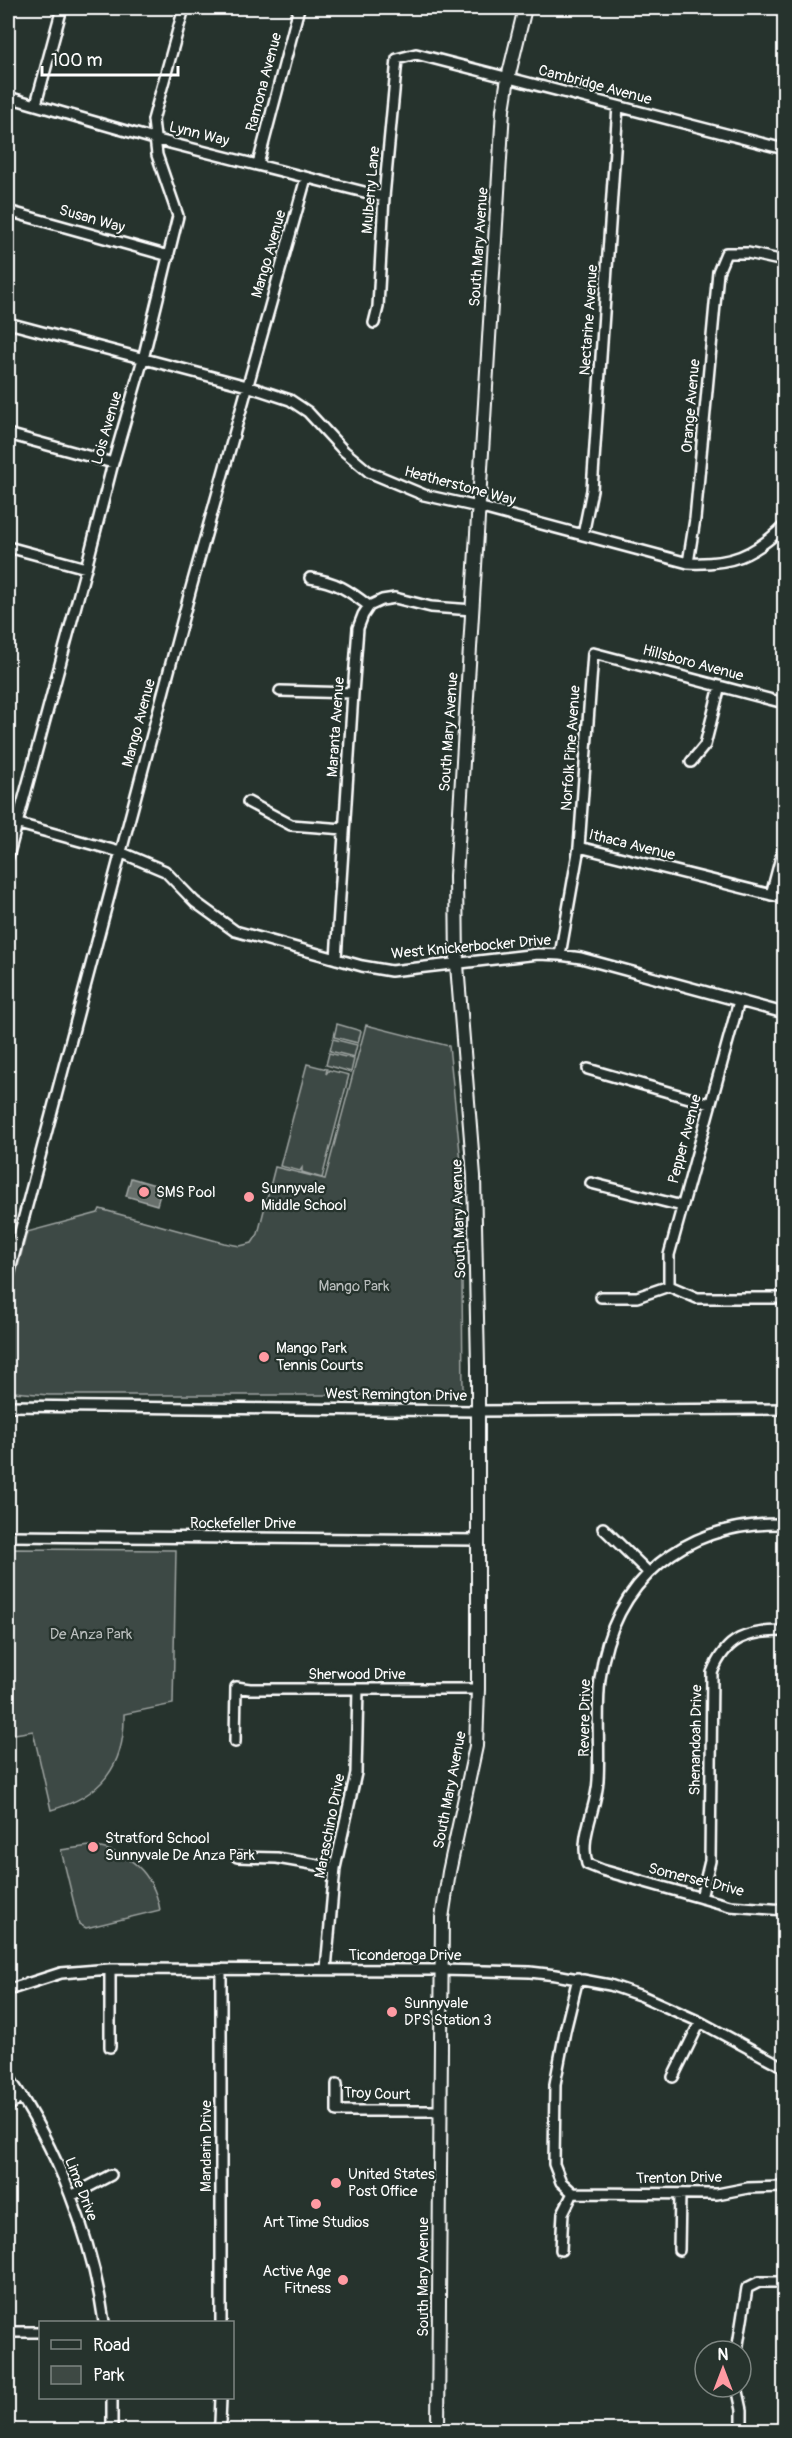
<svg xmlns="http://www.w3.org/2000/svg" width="792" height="2438" font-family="Pangolin,sans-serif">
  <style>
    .green { fill: #3e4944; stroke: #9ea4a2; stroke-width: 1.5 }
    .water { fill: #67706c; stroke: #a4a9a7; stroke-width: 1.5 }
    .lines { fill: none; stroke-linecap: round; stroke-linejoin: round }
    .minor-casing { stroke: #fff; stroke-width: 14 }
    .major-casing { stroke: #fff; stroke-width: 16 }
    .minor { stroke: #26332d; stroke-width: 9 }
    .major { stroke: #26332d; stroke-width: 12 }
    .poi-dot { fill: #ff9aa2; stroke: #26332d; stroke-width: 2 }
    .labels { text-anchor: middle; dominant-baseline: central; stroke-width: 4.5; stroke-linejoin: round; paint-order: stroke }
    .street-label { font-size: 15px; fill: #fff; stroke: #26332d }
    .poi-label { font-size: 15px; fill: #fff; stroke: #26332d; text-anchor: start }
    .park-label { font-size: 15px; fill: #bbbfbe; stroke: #26332d }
  </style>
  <rect width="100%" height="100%" fill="#26332d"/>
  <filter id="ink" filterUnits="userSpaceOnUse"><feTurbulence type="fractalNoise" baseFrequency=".0167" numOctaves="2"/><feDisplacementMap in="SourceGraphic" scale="12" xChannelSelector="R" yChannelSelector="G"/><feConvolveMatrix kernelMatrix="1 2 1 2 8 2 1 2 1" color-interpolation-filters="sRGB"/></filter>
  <g filter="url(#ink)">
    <!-- green -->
    <path class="green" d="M 337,1024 L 361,1031 L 358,1043 L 334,1037 Z
      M 366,1025 L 449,1046 L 461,1162 L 463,1395 L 49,1395 L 13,1392 L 8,1387 L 8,1305 L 27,1232 L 98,1213 L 100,1209 L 224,1243 L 240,1246 L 252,1243 L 258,1234 L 275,1167 L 325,1179 Z
      M 333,1039 L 357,1045 L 354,1057 L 330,1051 Z
      M 329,1053 L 354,1059 L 351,1072 L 326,1065 Z
      M 307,1064 L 327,1069 L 326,1074 L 329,1070 L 349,1075 L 322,1178 L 302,1172 L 302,1168 L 300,1171 L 280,1166 Z
      M 8,1549 L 176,1550 L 173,1704 L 124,1714 C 125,1767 101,1796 51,1810 L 33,1731 L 8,1735 Z
      M 90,1846 C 128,1851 153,1871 160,1910 L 86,1928 L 79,1924 L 61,1850 Z"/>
    <!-- water -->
    <path class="water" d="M 131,1178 L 162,1187 L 157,1205 L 126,1196 Z"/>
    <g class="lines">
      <defs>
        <path id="minor" d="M 8,97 L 154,139 L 384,197
          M 36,104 L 62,8
          M 258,164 L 299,8
          M 8,211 L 169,256
          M 8,323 L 247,386 L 290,400 L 308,412 L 344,451 L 369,472 L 424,495 L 478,507 L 688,563 C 731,565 753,556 784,526
          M 374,323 L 378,307 L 384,197 L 397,59 L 416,54 L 784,149
          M 8,434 L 113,463
          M 583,535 L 592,490 L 618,106
          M 8,547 L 86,568
          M 688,563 L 695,519 L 718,272 L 726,253 L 748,253 L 784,261
          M 310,578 C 337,582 348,590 369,606
          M 280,691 L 353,693
          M 691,762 L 705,745 L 720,686
          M 248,802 L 291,825 L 344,829
          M 8,821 L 120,852 L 165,871 L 195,902 L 235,931 L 362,966 L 391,971 L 538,954 L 560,955 L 581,958 L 784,1013
          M 579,847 L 593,653 L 784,703
          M 8,857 L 86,568 L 113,463 L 143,359 L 178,216 L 157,155 L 153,120 L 184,8
          M 771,895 L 784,846
          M 560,955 L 579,847 L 784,898
          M 336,959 L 353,693 L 358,628 L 363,615 L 369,606 L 382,600 L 395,598 L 431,607 L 473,610
          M 588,1069 L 710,1104
          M 591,1183 L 682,1206
          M 8,1277 L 191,588 L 306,178
          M 669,1286 L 669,1255 L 739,1001
          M 669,1286 L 697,1298 L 784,1298
          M 601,1297 L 637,1297 L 669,1286
          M 8,1406 L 477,1411 L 784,1409
          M 784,1524 C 685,1522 613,1579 600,1679 C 596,1712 600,1747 598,1780 C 597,1808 579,1836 587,1864 L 602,1870 L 730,1906 L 784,1910
          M 603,1528 L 648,1572
          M 8,1536 L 478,1540
          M 235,1742 L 236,1687 L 250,1689 L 478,1689
          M 237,1857 L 277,1858 L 335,1868
          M 701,1898 L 710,1861 L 712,1673 C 726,1637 748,1631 784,1631
          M 326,1969 L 335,1868 L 356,1773 L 358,1689
          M 8,1990 L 61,1973 L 110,1969 L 441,1970 L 530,1972 L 556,1975 L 610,1985 L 642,1996 L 700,2022 L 784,2067
          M 110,2047 L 110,1969
          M 8,2076 C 57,2148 92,2236 104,2322
          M 673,2077 L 700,2022
          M 337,2084 L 337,2111 L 439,2111
          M 8,2106 L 22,2097
          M 573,2193 L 561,2182 L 554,2164 L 555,2084 L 565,2031 L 578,1978
          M 573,2193 L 717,2194 L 748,2188 L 784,2187
          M 71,2196 L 111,2175
          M 561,2250 L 563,2213 L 573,2193
          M 679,2250 L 680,2194
          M 221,2322 L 221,1969
          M 8,2332 L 40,2332
          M 737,2351 L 747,2288 L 759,2282 L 784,2282
          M 737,2387 L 742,2410 L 742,2430
          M 112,2398 L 112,2430
          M 217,2430 L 220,2423 L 221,2398"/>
        <path id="major" d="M 438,2430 L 442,1918 L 449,1872 L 476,1746 L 478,1689 L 478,1365 L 474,1176 L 457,965 L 456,876 L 503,110 L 508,78 L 525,8"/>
      </defs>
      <!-- minor casing -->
      <use href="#minor" class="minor-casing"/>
      <!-- major casing -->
      <use href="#major" class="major-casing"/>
      <!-- minor -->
      <use href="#minor" class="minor"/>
      <!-- major -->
      <use href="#major" class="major"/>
    </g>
  </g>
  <!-- markers -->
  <g class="poi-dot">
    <circle cx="144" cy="1192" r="6"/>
    <circle cx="249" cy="1197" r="6"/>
    <circle cx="264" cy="1357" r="6"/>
    <circle cx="93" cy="1847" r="6"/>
    <circle cx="392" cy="2012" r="6"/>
    <circle cx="336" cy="2183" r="6"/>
    <circle cx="316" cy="2204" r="6"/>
    <circle cx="343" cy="2280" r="6"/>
  </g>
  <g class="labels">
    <!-- street labels -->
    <g class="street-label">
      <text transform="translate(264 82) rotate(-75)">Ramona Avenue</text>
      <text transform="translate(595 85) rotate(15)">Cambridge Avenue</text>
      <text transform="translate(199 134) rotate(14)">Lynn Way</text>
      <text transform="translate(371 190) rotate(-85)">Mulberry Lane</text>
      <text transform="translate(92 219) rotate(16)">Susan Way</text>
      <text transform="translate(479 247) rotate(-86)">South Mary Avenue</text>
      <text transform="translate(269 254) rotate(-74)">Mango Avenue</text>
      <text transform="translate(589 320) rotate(-86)">Nectarine Avenue</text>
      <text transform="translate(691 406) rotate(-85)">Orange Avenue</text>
      <text transform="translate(107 428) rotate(-74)">Lois Avenue</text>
      <text transform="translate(460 486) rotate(15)">Heatherstone Way</text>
      <text transform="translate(693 663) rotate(15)">Hillsboro Avenue</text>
      <text transform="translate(139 723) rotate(-75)">Mango Avenue</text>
      <text transform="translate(336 727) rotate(-86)">Maranta Avenue</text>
      <text transform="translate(449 732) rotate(-86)">South Mary Avenue</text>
      <text transform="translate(571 748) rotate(-86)">Norfolk Pine Avenue</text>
      <text transform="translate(632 845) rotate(14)">Ithaca Avenue</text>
      <text transform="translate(471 947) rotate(-5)">West Knickerbocker Drive</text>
      <text transform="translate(685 1139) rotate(-75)">Pepper Avenue</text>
      <text transform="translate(459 1219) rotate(-92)">South Mary Avenue</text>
      <text transform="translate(396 1395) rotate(1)">West Remington Drive</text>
      <text x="243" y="1523">Rockefeller Drive</text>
      <text x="357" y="1674">Sherwood Drive</text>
      <text transform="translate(585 1718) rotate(-89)">Revere Drive</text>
      <text transform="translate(696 1740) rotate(-89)">Shenandoah Drive</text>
      <text transform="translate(450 1790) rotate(-79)">South Mary Avenue</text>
      <text transform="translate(330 1826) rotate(-79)">Maraschino Drive</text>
      <text transform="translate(696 1880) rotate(14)">Somerset Drive</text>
      <text x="405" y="1955">Ticonderoga Drive</text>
      <text transform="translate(377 2094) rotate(2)">Troy Court</text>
      <text transform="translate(206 2146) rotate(-90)">Mandarin Drive</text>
      <text transform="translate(679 2178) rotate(-1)">Trenton Drive</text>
      <text transform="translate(81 2189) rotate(69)">Lime Drive</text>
      <text transform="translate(423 2277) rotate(-90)">South Mary Avenue</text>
    </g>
    <!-- poi labels -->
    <g class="poi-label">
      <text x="261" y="1188">Sunnyvale<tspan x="261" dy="17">Middle School</tspan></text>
      <text x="156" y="1192">SMS Pool</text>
      <text x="276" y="1348">Mango Park<tspan x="276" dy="17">Tennis Courts</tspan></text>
      <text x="105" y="1838">Stratford School<tspan x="105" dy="17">Sunnyvale De Anza Park</tspan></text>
      <text x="404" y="2003">Sunnyvale<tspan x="404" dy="17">DPS Station 3</tspan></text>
      <text x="348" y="2174">United States<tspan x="348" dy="17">Post Office</tspan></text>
      <text x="316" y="2222" text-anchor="middle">Art Time Studios</text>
      <text x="331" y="2271" text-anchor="end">Active Age<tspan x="331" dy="17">Fitness</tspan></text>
    </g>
    <!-- park labels -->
    <g class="park-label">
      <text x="354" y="1286">Mango Park</text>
      <text x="91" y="1634">De Anza Park</text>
    </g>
  </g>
  <!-- margin -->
  <rect width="792" height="2438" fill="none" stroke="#26332d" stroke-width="30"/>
  <rect x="15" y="15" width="762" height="2408" fill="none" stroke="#fff" stroke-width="2" filter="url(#ink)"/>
  <!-- legend -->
  <rect x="39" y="2321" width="195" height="78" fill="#26332d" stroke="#7d8581" stroke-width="1.5"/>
  <rect x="51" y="2340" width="30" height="9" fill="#26332d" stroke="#7d8581" stroke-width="1.5"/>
  <text x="93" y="2351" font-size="18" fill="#ffffff">Road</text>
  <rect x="51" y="2366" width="30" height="18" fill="#3e4944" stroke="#7d8581" stroke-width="1.5"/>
  <text x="93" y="2381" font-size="18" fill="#ffffff">Park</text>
  <!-- north arrow -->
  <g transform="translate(723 2369)"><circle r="28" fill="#26332d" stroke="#7d8581" stroke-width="1.5"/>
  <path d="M0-4.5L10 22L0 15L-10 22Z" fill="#ff9aa2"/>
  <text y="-9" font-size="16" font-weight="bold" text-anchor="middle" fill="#ffffff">N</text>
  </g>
  <!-- scale -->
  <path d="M42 66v9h136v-9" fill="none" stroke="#ffffff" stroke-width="3"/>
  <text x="51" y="66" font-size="18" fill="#ffffff" stroke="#26332d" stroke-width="4.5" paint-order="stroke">100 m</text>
</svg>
